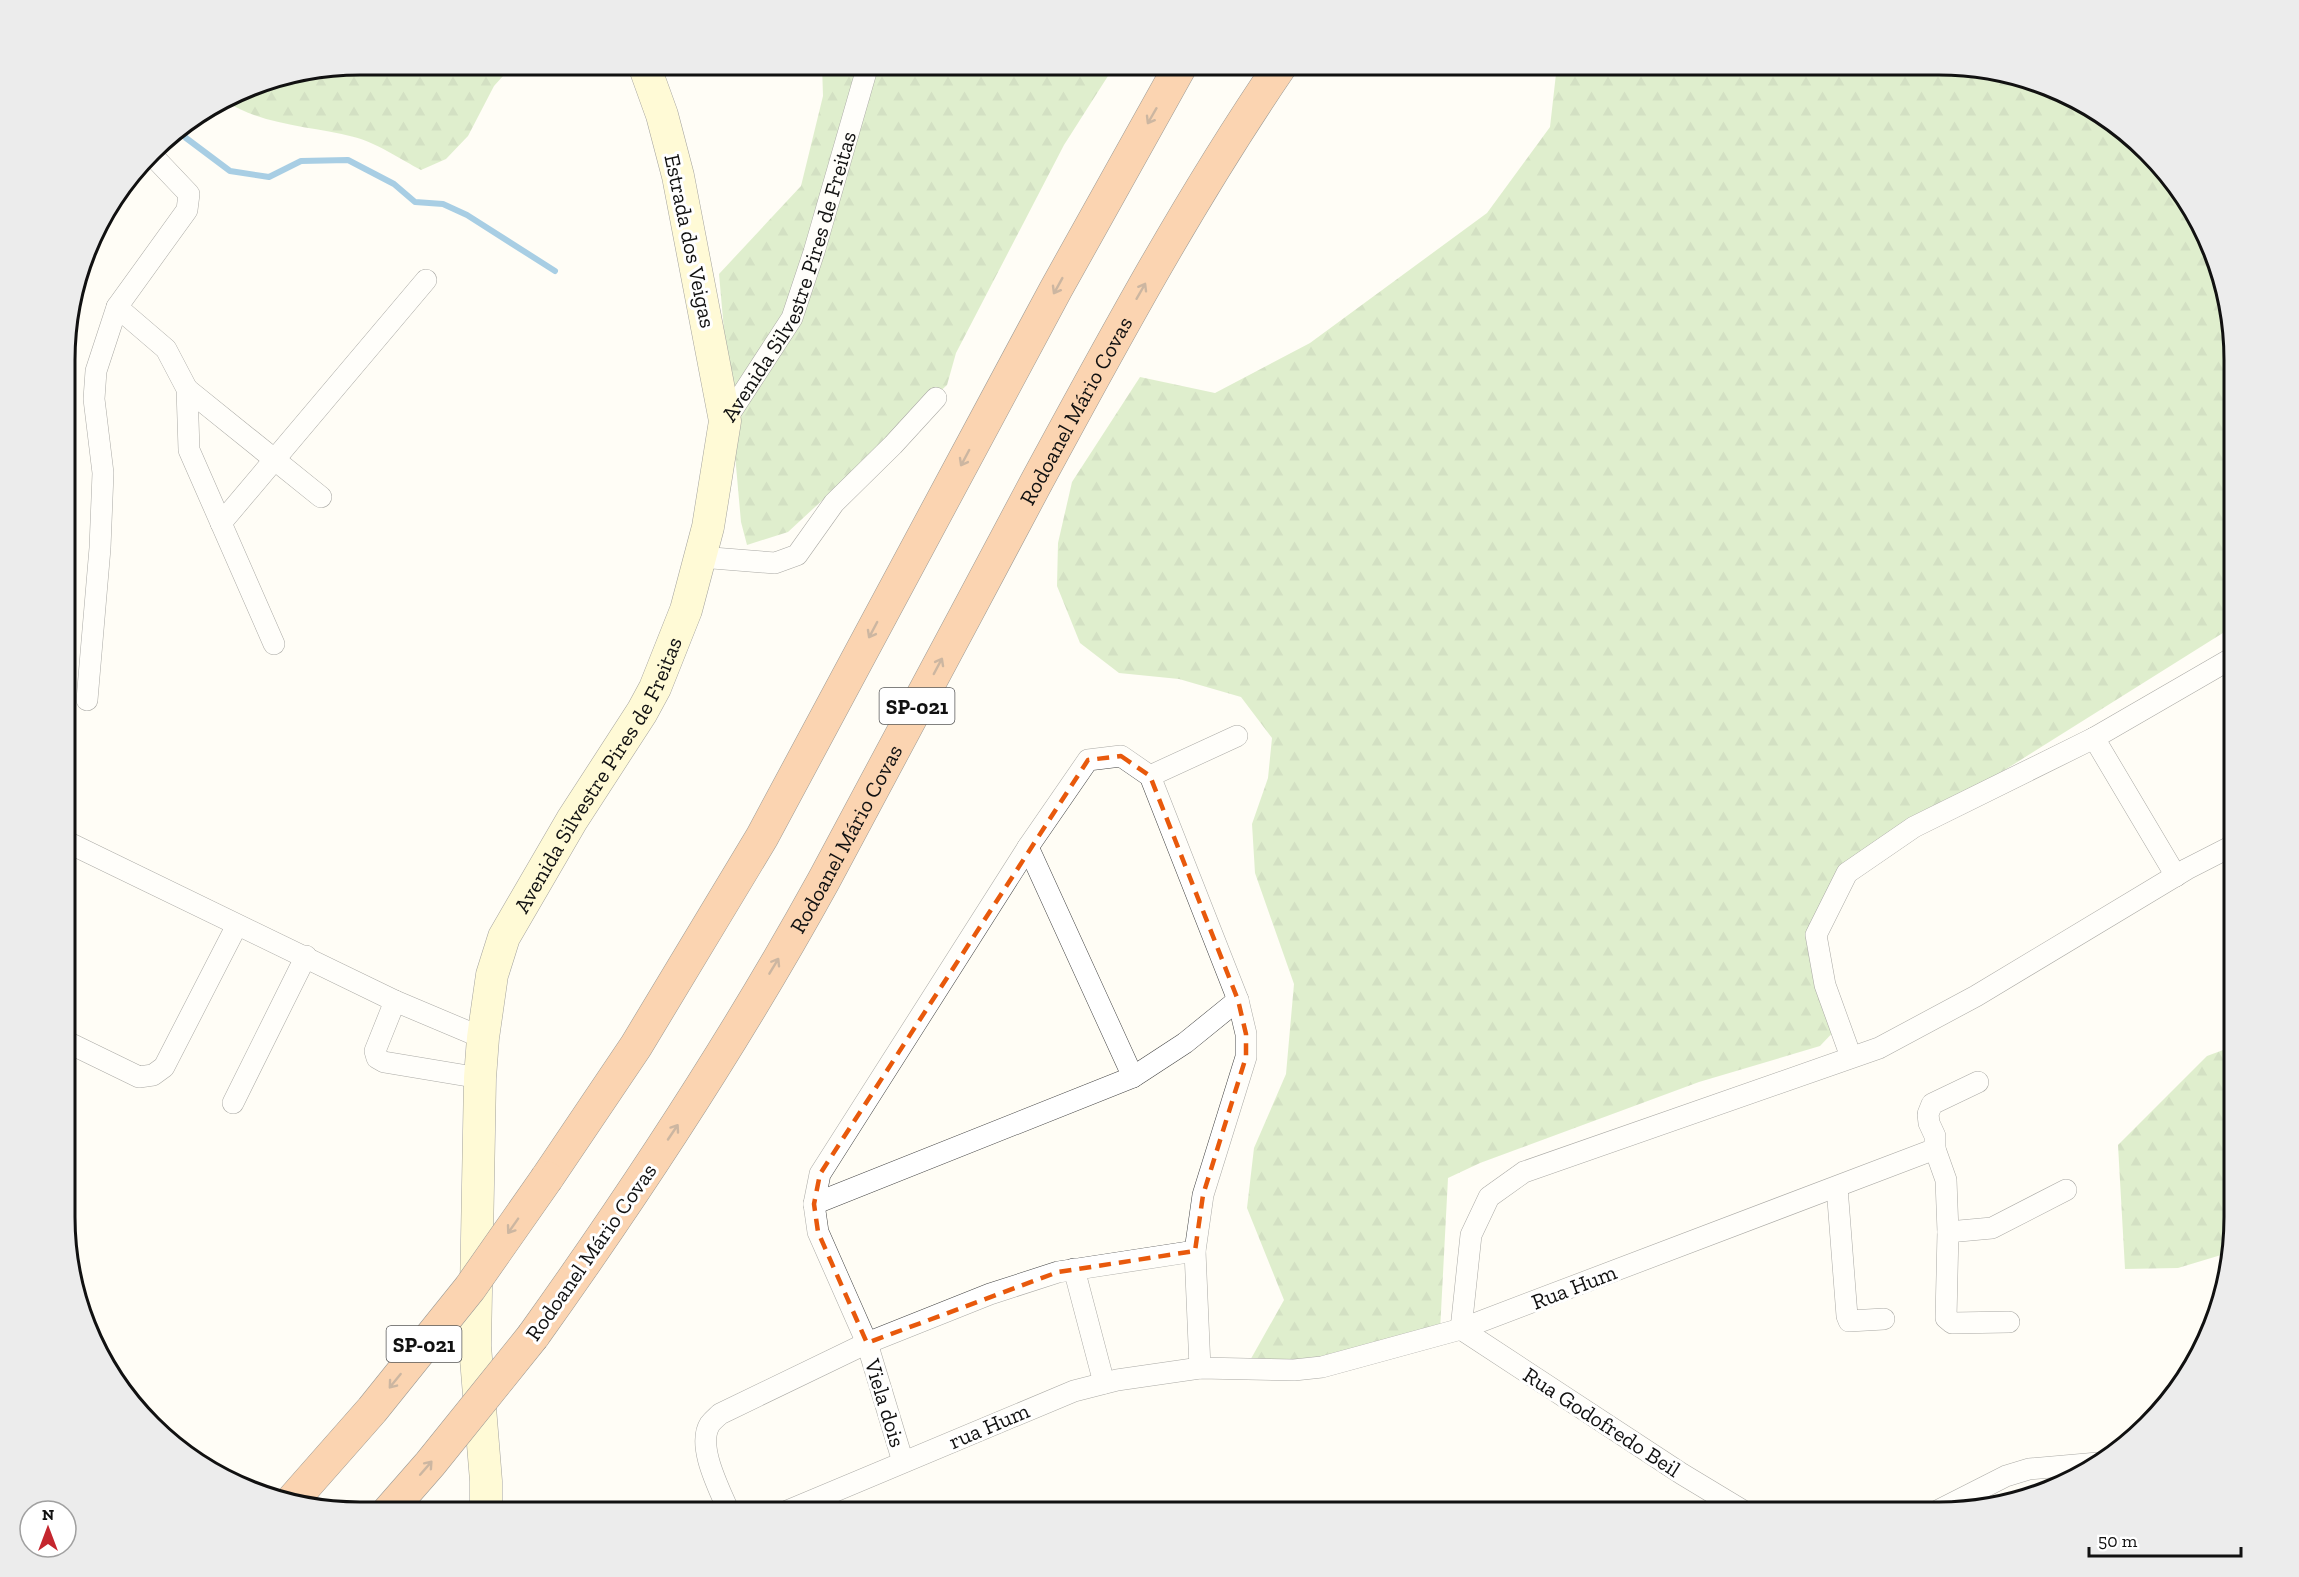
<svg xmlns="http://www.w3.org/2000/svg" width="2299" height="1577" font-family="'Zilla Slab',serif">
  <style>
    .forest { fill: url(#forest-firs) }
    .lines { fill: none; stroke-linecap: round; stroke-linejoin: round }
    .stream { stroke: #3f96cf; stroke-width: 6 }
    .street-casing { stroke: #444; stroke-width: 22 }
    .secondary-casing { stroke: #333; stroke-width: 33 }
    .highway-casing { stroke: #222; stroke-width: 34 }
    .street { stroke: #fff; stroke-width: 21 }
    .secondary { stroke: #fff6b0; stroke-width: 32 }
    .highway { stroke: #f5a25d; stroke-width: 33 }
    .highway-bridge-casing { stroke: #222; stroke-width: 34; stroke-linecap: butt }
    .highway-bridge { stroke: #f5a25d; stroke-width: 33 }
    .oneway { stroke: #8e613b }
    .marked { fill: none; stroke: #e8590c; stroke-width: 4.5; stroke-dasharray: 12 8; stroke-linejoin: round }
    .labels { text-anchor: middle; dominant-baseline: central; stroke-width: 6; stroke-linejoin: round; paint-order: stroke }
    .shield { fill: #fff; stroke: #585858; stroke-width: 1.5 }
    .shield-label { font-size: 21px; font-weight: bold; fill: #111 }
    .street-label { font-size: 22px; fill: #111; stroke: #fff }
    .rim { fill: none; stroke: #111; stroke-width: 3 }
  </style>
  <defs>
    <pattern id="forest-firs" width="22" height="20" patternUnits="userSpaceOnUse" patternTransform="scale(1.5)"><rect width="22" height="20" fill="#b9dc9c"/><path d="M5 1l3.5 6h-7zM16 11l3.5 6h-7z" fill="#9ebc85"/></pattern>
  </defs>
  <rect width="100%" height="100%" fill="#fffdf5"/>
  <!-- forest -->
  <path class="forest" d="M 360,65 L 513,65 L 494,86 L 468,136 L 446,159 L 421,170 C 402,160 373,141 354,137 C 311,126 264,126 225,101 L 247,87 Z
    M 822,65 L 1115,65 L 1064,145 L 956,353 L 947,385 L 788,532 L 747,545 L 741,522 L 719,274 L 801,186 L 823,96 Z
    M 1557,65 L 1958,65 L 2034,80 L 2118,125 L 2161,166 L 2204,229 L 2234,341 L 2234,626 L 1925,820 L 1847,873 L 1816,935 L 1839,1026 L 1820,1046 L 1699,1082 L 1480,1163 L 1448,1178 L 1440,1331 L 1321,1362 L 1248,1364 L 1284,1300 L 1247,1208 L 1254,1148 L 1286,1074 L 1294,984 L 1255,873 L 1252,824 L 1268,778 L 1272,738 L 1241,697 L 1179,679 L 1119,673 L 1080,643 L 1057,586 L 1058,543 L 1072,482 L 1140,377 L 1215,393 L 1310,343 L 1487,213 L 1550,127 Z
    M 2234,1046 L 2234,1236 L 2231,1252 L 2178,1268 L 2125,1269 L 2118,1145 L 2207,1056 Z"/>
  <g class="lines">
    <!-- stream -->
    <path class="stream" d="M 180,129 L 186,138 L 230,171 L 269,177 L 301,161 L 348,160 L 394,184 L 415,202 L 443,204 L 467,215 L 555,271"/>
    <defs>
      <g id="street">
        <path d="M 117,307 L 166,349 L 187,389 L 189,450 L 274,644"/>
        <path d="M 187,389 L 321,497"/>
        <path id="s1" d="M 725,421 L 792,318 L 814,252 L 868,65"/>
        <path d="M 221,523 L 426,280"/>
        <path d="M 700,557 L 775,563 L 797,555 L 834,503 L 893,445 L 936,398"/>
        <path d="M 87,700 L 100,548 L 103,473 L 94,399 L 96,371 L 117,307 L 187,210 L 189,194 L 152,155"/>
        <path d="M 1150,776 L 1237,736"/>
        <path d="M 67,842 L 395,1001 L 483,1038"/>
        <path d="M 1028,847 L 1133,1077"/>
        <path d="M 2176,876 L 2094,738 L 2234,657"/>
        <path d="M 395,1001 L 375,1051 L 377,1058 L 384,1062 L 480,1078"/>
        <path d="M 67,1042 L 139,1077 L 153,1075 L 164,1067 L 237,925"/>
        <path d="M 1851,1057 L 1825,985 L 1816,935 L 1847,873 L 1914,827 L 2094,738"/>
        <path d="M 233,1103 L 306,956"/>
        <path d="M 1837,1187 L 1847,1316 L 1849,1321 L 1884,1319"/>
        <path d="M 814,1204 L 1133,1077 L 1185,1043 L 1238,1000"/>
        <path d="M 1948,1232 L 1946,1180 L 1935,1149 L 1935,1136 L 1929,1123 L 1928,1114 L 1932,1104 L 1978,1082"/>
        <path d="M 1074,1269 L 1104,1383"/>
        <path d="M 2009,1322 L 1952,1323 L 1946,1318 L 1948,1232 L 1992,1228 L 2066,1190"/>
        <path d="M 903,1462 L 867,1343 L 818,1232 L 814,1204 L 820,1174 L 1028,847 L 1088,760 L 1121,756 L 1150,776 L 1238,1000 L 1246,1034 L 1246,1057 L 1203,1195 L 1195,1251 L 1200,1368"/>
        <path d="M 729,1512 C 720,1490 696,1446 710,1424 C 713,1420 717,1417 720,1414 L 867,1343 L 990,1294 L 1058,1272 L 1195,1251"/>
        <path d="M 785,1512 L 1074,1391 L 1117,1380 L 1200,1368 L 1294,1370 L 1322,1367 L 1461,1329 L 1935,1149"/>
        <path d="M 1745,1512 L 1682,1474 L 1461,1329 L 1471,1235 L 1489,1197 L 1524,1172 L 1879,1048 L 1976,996 L 2187,869 L 2234,845"/>
        <path d="M 1935,1512 L 2006,1476 L 2029,1469 L 2098,1463"/>
      </g>
      <g id="secondary">
        <path id="s2" d="M 486,1512 L 486,1481 L 475,1346 L 480,1078 L 483,1038 L 492,975 L 504,937 L 572,820 L 642,712 L 655,688 L 686,610 L 708,527 L 725,421 L 678,176 L 662,115 L 644,65"/>
      </g>
      <g id="highway">
        <path d="M 547,1178 L 636,1046 L 762,837 L 1056,289 L 1181,65"/>
        <path id="s3" d="M 533,1336 C 638,1189 737,1038 824,880 C 896,747 966,614 1037,481 C 1114,339 1190,198 1281,65"/>
      </g>
    </defs>
    <!-- street casing -->
    <use href="#street" class="street-casing"/>
    <!-- secondary casing -->
    <use href="#secondary" class="secondary-casing"/>
    <!-- highway casing -->
    <use href="#highway" class="highway-casing"/>
    <!-- street -->
    <use href="#street" class="street"/>
    <!-- secondary -->
    <use href="#secondary" class="secondary"/>
    <!-- highway -->
    <use href="#highway" class="highway"/>
    <defs>
      <path id="highway-bridge" d="M 291,1502 L 372,1410 L 470,1288 L 547,1178
        M 388,1512 L 430,1464 L 533,1336"/>
    </defs>
    <!-- highway-bridge casing -->
    <use href="#highway-bridge" class="highway-bridge-casing"/>
    <!-- highway-bridge -->
    <use href="#highway-bridge" class="highway-bridge"/>
  </g>
  <!-- one-way arrows -->
  <defs><path id="oneway-shaft" d="M-6 0H5M1.5-3L5.5 0L1.5 3" fill="none" stroke-width="1.6" stroke-linecap="round" stroke-linejoin="round" transform="scale(1.5)"/></defs>
  <g class="oneway">
    <use href="#oneway-shaft" transform="translate(1152 116) rotate(120)"/>
    <use href="#oneway-shaft" transform="translate(1058 286) rotate(119)"/>
    <use href="#oneway-shaft" transform="translate(1141 291) rotate(-60)"/>
    <use href="#oneway-shaft" transform="translate(965 458) rotate(118)"/>
    <use href="#oneway-shaft" transform="translate(873 630) rotate(118)"/>
    <use href="#oneway-shaft" transform="translate(938 666) rotate(-62)"/>
    <use href="#oneway-shaft" transform="translate(774 966) rotate(-59)"/>
    <use href="#oneway-shaft" transform="translate(673 1132) rotate(-56)"/>
    <use href="#oneway-shaft" transform="translate(513 1226) rotate(125)"/>
    <use href="#oneway-shaft" transform="translate(395 1381) rotate(129)"/>
    <use href="#oneway-shaft" transform="translate(426 1468) rotate(-49)"/>
  </g>
  <!-- marked area -->
  <path d="M0 0H2299V1577H0ZM 1121,756 L 1150,776 L 1238,1000 L 1246,1034 L 1246,1057 L 1203,1195 L 1195,1251 L 1058,1272 L 867,1343 L 818,1232 L 814,1204 L 820,1174 L 1088,760 Z" fill="#fffdf5" fill-opacity=".55" fill-rule="evenodd"/>
  <path class="marked" d="M 1121,756 L 1150,776 L 1238,1000 L 1246,1034 L 1246,1057 L 1203,1195 L 1195,1251 L 1058,1272 L 867,1343 L 818,1232 L 814,1204 L 820,1174 L 1088,760 Z"/>
  <g class="labels">
    <!-- shield labels -->
    <g class="shield">
      <rect x="879.5" y="688" width="75" height="36" rx="4.5"/>
      <rect x="386.5" y="1326" width="75" height="36" rx="4.5"/>
    </g>
    <g class="shield-label">
      <text x="917" y="706">SP-021</text>
      <text x="424" y="1344">SP-021</text>
    </g>
    <!-- street labels -->
    <g class="street-label">
      <text transform="translate(690 241) rotate(78)">Estrada dos Veigas</text>
      <text stroke="none"><textPath href="#s1" startOffset="160">Avenida Silvestre Pires de Freitas</textPath></text>
      <text stroke="none"><textPath href="#s3" startOffset="1074">Rodoanel Mário Covas</textPath></text>
      <text stroke="none"><textPath href="#s2" startOffset="766">Avenida Silvestre Pires de Freitas</textPath></text>
      <text stroke="none"><textPath href="#s3" startOffset="588">Rodoanel Mário Covas</textPath></text>
      <text transform="translate(591 1252) rotate(-55)">Rodoanel Mário Covas</text>
      <text transform="translate(1574 1287) rotate(-21)">Rua Hum</text>
      <text transform="translate(885 1403) rotate(73)">Viela dois</text>
      <text transform="translate(1602 1422) rotate(33)">Rua Godofredo Beil</text>
      <text transform="translate(989 1426) rotate(-23)">rua Hum</text>
    </g>
  </g>
  <!-- crop -->
  <path d="M0 0H2299V1577H0ZM360 75H1939A285 285 0 0 1 2224 360V1217A285 285 0 0 1 1939 1502H360A285 285 0 0 1 75 1217V360A285 285 0 0 1 360 75Z" fill="#ececec" fill-rule="evenodd"/>
  <path class="rim" d="M360 75H1939A285 285 0 0 1 2224 360V1217A285 285 0 0 1 1939 1502H360A285 285 0 0 1 75 1217V360A285 285 0 0 1 360 75Z"/>
  <!-- north arrow -->
  <g transform="translate(48 1529)"><circle r="28" fill="#ffffff" stroke="#a0a0a0" stroke-width="1.5"/>
  <path d="M0-4.5L10 22L0 15L-10 22Z" fill="#c4262e"/>
  <text y="-9" font-size="16" font-weight="bold" text-anchor="middle" fill="#111111">N</text>
  </g>
  <!-- scale -->
  <path d="M2089 1547v9h152v-9" fill="none" stroke="#111111" stroke-width="3"/>
  <text x="2098" y="1547" font-size="18" fill="#111111" stroke="#ffffff" stroke-width="4.5" paint-order="stroke">50 m</text>
</svg>
